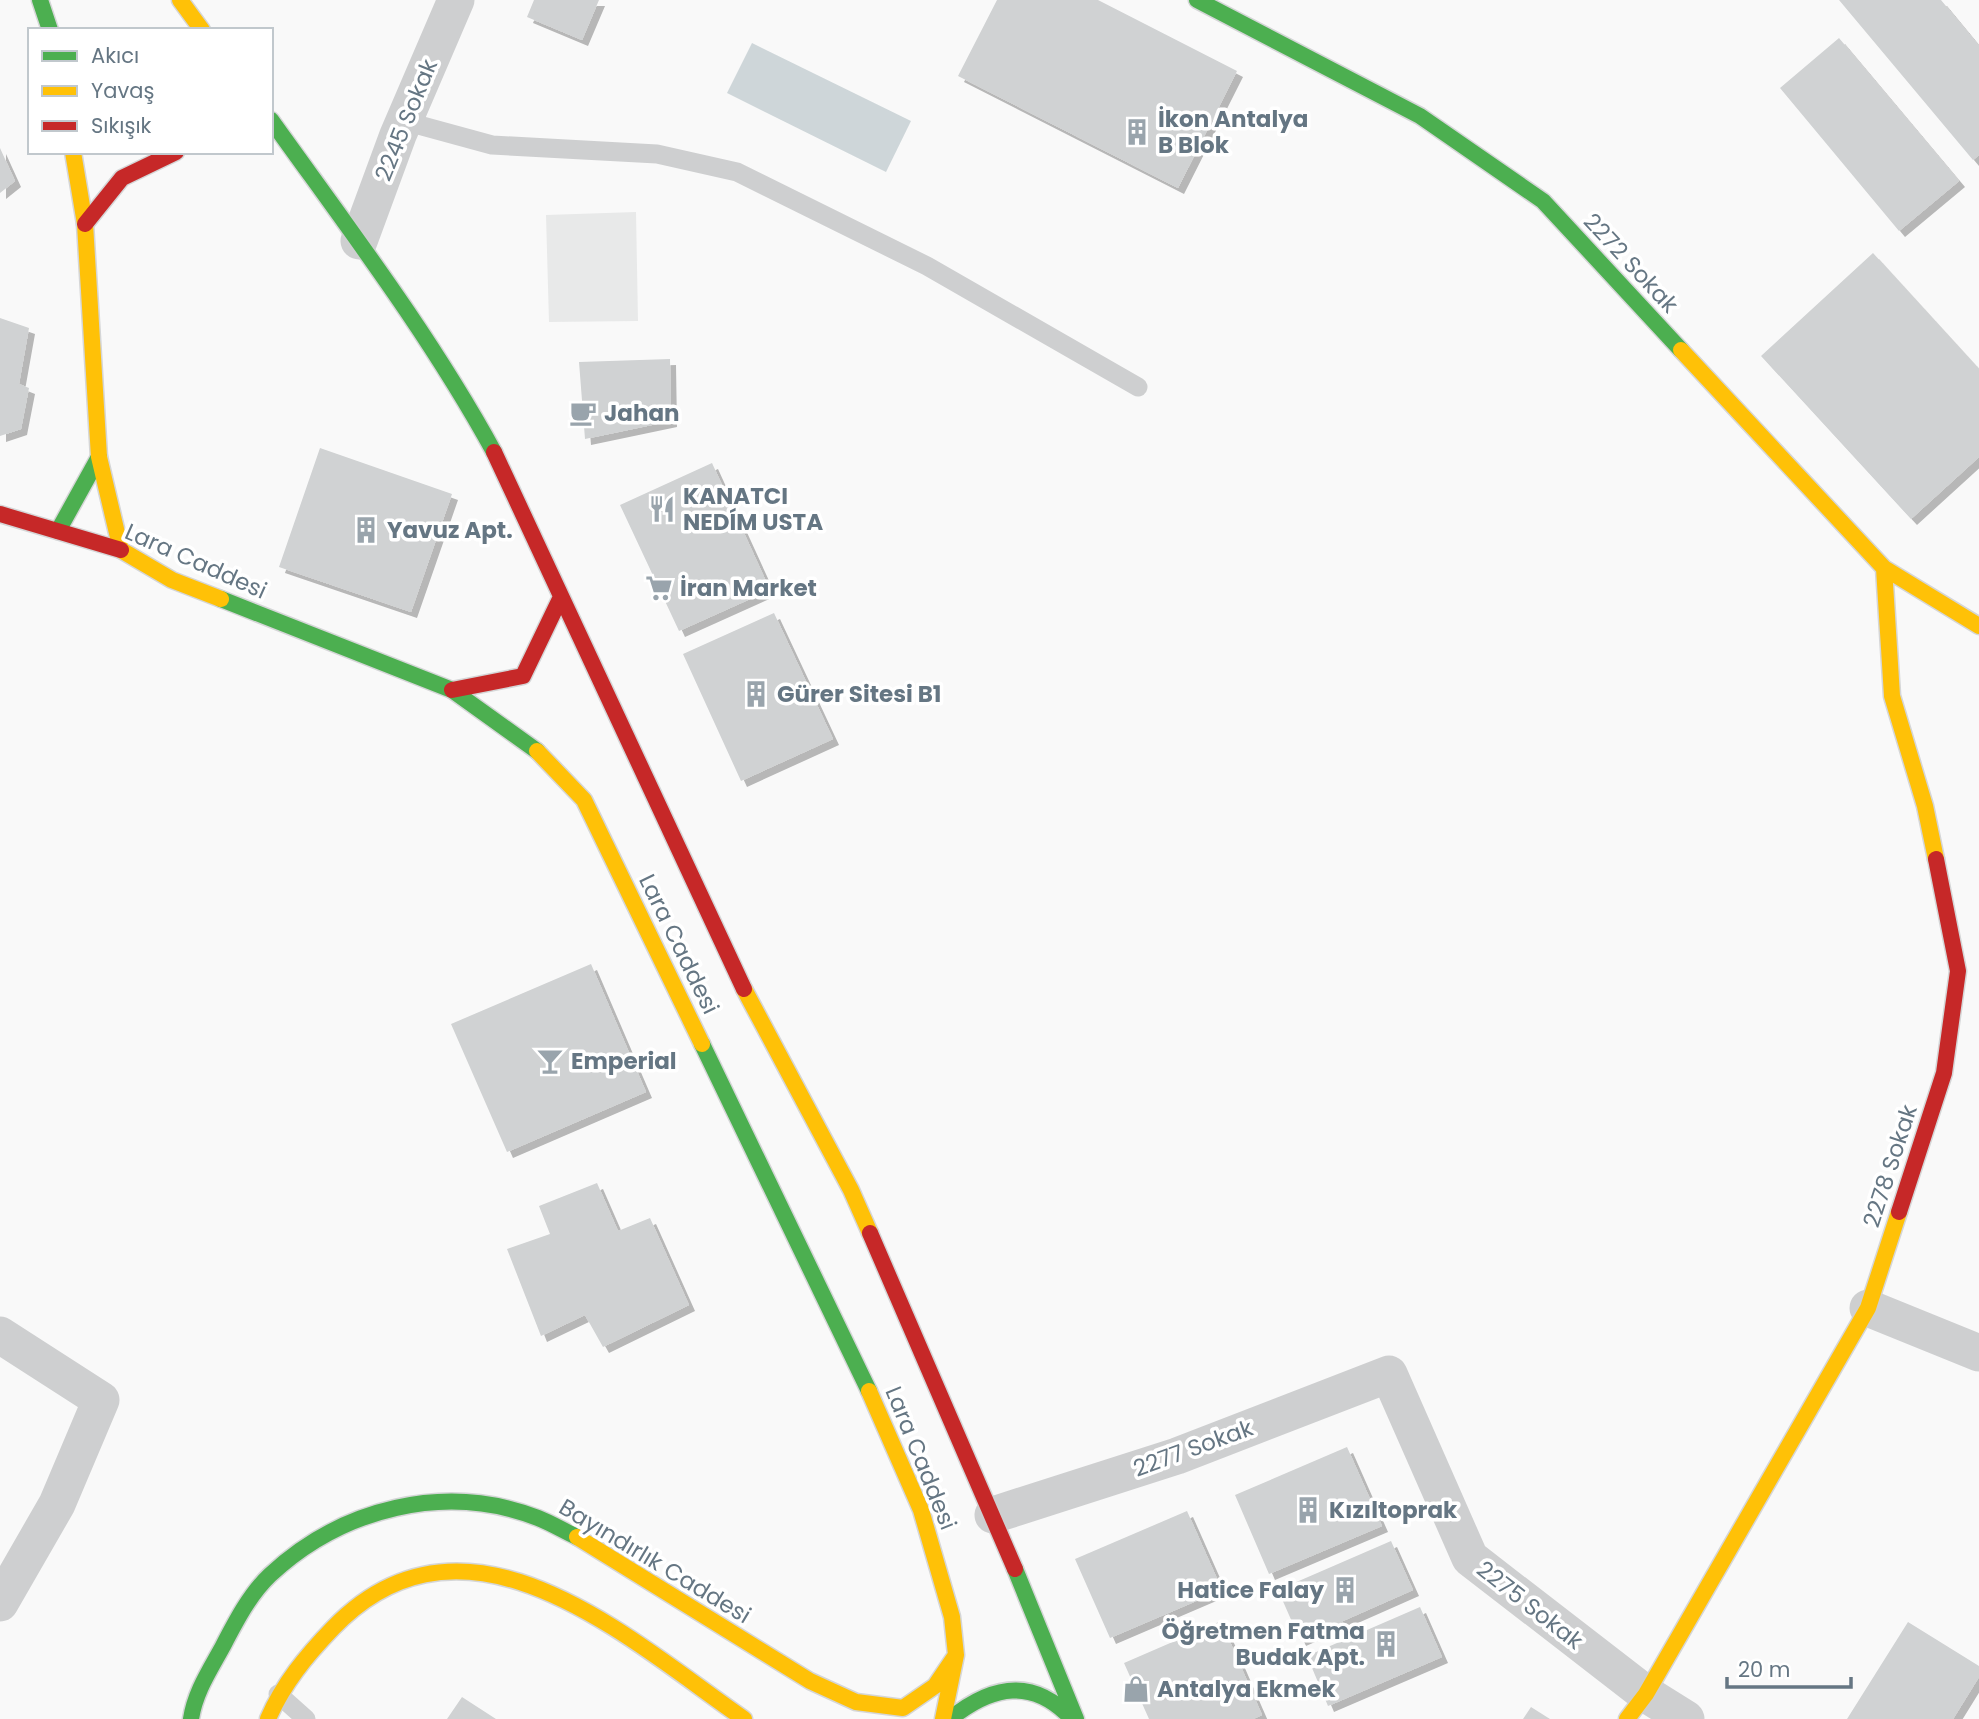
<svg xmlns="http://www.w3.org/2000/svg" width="1979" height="1719" font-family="Poppins,sans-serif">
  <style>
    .built { fill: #e8e9e9 }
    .water { fill: #ced6d9 }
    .building { fill: #d0d2d3; filter: url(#shadow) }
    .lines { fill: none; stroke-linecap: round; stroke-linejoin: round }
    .fast-casing { stroke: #d5d6d7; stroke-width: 19 }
    .slow-casing { stroke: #d5d6d7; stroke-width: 19 }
    .jam-casing { stroke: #d5d6d7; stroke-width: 19 }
    .lane { stroke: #cecfd0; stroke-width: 19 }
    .street { stroke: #cecfd0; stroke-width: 37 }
    .fast { stroke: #4caf50; stroke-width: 16 }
    .slow { stroke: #ffc107; stroke-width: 16 }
    .jam { stroke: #c62828; stroke-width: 16 }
    .labels { text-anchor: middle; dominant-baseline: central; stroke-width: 7; stroke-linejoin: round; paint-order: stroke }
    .poi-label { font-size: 23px; font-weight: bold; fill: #657683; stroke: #fff; text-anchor: start }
    .street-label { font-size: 23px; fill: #657683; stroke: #fff }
  </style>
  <defs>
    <filter id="shadow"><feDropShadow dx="6" dy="6" stdDeviation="0" flood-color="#0004"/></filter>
  </defs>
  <rect width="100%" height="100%" fill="#f9f9f9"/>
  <!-- built -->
  <path class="built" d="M 636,212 L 638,321 L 549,322 L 546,215 Z"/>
  <!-- water -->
  <path class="water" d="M 752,43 L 911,121 L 886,172 L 727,93 Z"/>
  <!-- building -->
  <path class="building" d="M 534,0 L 599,0 L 582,40 L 527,17 Z
    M 997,0 L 1098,0 L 1237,71 L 1178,188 L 958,76 Z
    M 1839,0 L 1941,0 L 1979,46 L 1979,155 L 1973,160 Z
    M 1839,38 L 1959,181 L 1899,231 L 1780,88 Z
    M 0,148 L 15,181 L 0,193 Z
    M 1873,253 L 1979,369 L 1979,457 L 1911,519 L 1761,356 Z
    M 0,318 L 29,328 L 19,384 L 29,388 L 21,429 L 0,436 Z
    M 670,359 L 671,421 L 585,439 L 579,362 Z
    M 320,448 L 452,494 L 411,612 L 279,567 Z
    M 712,463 L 770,590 L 679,631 L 620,505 Z
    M 774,613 L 833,739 L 741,781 L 683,654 Z
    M 591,964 L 646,1092 L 507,1152 L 451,1024 Z
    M 597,1183 L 618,1231 L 650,1218 L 689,1305 L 603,1347 L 585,1315 L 541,1336 L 507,1249 L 550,1234 L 539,1206 Z
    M 1347,1447 L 1382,1526 L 1269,1574 L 1235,1495 Z
    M 1187,1511 L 1222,1590 L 1110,1638 L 1075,1559 Z
    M 1391,1541 L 1413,1590 L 1300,1640 L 1278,1590 Z
    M 1420,1607 L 1442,1657 L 1328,1706 L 1307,1656 Z
    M 1221,1621 L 1262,1715 L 1253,1719 L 1149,1719 L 1124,1663 Z
    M 1908,1622 L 1979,1666 L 1979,1677 L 1953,1719 L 1847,1719 Z
    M 462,1697 L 496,1719 L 447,1719 Z
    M 1531,1707 L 1550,1719 L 1523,1719 Z"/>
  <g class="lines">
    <defs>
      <path id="fast" d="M 40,0 L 50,30
        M 1197,0 L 1420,116 L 1543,201 L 1681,350
        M 271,120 C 349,229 430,335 494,452
        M 58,531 L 99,457
        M 221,599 L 452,690 L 537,751
        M 702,1044 L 869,1391
        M 1015,1569 L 1076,1719
        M 191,1719 C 195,1692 210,1670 223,1646 C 236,1621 250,1594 270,1575 C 342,1508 445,1482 538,1518 C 551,1523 564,1531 577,1537
        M 950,1719 C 992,1685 1033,1677 1072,1719"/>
      <path id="slow" d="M 180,0 L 202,30
        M 73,152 L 85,224 L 99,457 L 121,550 L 172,580 L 221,599
        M 1681,350 L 1884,568 L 1979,626
        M 1884,568 L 1892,696 L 1925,806 L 1936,859
        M 537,751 L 584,800 L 702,1044
        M 744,989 L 851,1190 L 870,1233
        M 869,1391 L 921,1510 L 952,1617 L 956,1655 L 943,1719
        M 577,1537 L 810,1681 L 856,1702 L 903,1708 L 935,1686 L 956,1655
        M 268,1719 C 283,1684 306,1656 333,1628 C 466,1490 626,1637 744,1719
        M 1627,1719 L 1646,1694 L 1868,1308 L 1899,1212"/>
      <path id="jam" d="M 85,224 L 122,178 L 176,152
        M 494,452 L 744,989
        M 0,514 L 121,550
        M 452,690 L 523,676 L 560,599
        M 1899,1212 L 1944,1073 L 1958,971 L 1936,859
        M 870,1233 L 1015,1569"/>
    </defs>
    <!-- fast casing -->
    <use href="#fast" class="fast-casing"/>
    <!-- slow casing -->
    <use href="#slow" class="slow-casing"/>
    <!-- jam casing -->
    <use href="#jam" class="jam-casing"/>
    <!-- lane -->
    <path class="lane" d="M 404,121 L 492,145 L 657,154 L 737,172 L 927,266 L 1138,387
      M 278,1694 L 306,1719"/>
    <!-- street -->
    <path class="street" d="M 359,241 L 398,135 L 456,0
      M 1868,1308 L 1979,1353
      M 0,1335 L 101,1400 L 57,1504 L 0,1603
      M 993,1515 L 1177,1456 L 1389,1374 L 1470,1558 L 1646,1694 L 1686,1719"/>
    <!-- fast -->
    <use href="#fast" class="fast"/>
    <!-- slow -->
    <use href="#slow" class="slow"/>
    <!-- jam -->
    <use href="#jam" class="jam"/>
  </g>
  <!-- icons -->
  <defs>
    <symbol id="building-bare" viewBox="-9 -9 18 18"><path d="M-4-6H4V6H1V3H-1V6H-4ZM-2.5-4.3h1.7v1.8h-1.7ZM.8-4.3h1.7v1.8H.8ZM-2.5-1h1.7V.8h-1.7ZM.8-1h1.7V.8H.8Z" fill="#99a4ac" stroke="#fff" stroke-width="2.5" paint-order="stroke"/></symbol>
    <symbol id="cafe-bare" viewBox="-9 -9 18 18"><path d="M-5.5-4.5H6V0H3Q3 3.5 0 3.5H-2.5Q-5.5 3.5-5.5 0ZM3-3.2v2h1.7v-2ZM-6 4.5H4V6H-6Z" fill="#99a4ac" stroke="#fff" stroke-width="2.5" paint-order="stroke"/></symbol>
    <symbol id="restaurant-bare" viewBox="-9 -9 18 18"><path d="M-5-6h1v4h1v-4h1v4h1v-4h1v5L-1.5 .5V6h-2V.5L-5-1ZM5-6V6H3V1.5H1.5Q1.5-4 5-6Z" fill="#99a4ac" stroke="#fff" stroke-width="2.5" paint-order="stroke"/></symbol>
    <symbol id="supermarket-bare" viewBox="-9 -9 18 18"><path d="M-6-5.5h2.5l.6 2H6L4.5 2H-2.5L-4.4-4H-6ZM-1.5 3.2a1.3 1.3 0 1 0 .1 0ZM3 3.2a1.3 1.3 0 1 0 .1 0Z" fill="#99a4ac" stroke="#fff" stroke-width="2.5" paint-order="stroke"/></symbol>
    <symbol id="bar-bare" viewBox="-9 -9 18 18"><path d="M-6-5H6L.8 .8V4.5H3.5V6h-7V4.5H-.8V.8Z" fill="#99a4ac" stroke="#fff" stroke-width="2.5" paint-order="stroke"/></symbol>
    <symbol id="shop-bare" viewBox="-9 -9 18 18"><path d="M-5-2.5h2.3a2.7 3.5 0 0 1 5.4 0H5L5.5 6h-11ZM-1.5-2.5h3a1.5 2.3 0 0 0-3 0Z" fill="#99a4ac" stroke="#fff" stroke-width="2.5" paint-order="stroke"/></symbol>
  </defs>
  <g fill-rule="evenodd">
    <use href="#building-bare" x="1118" y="113" width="38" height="38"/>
    <use href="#cafe-bare" x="564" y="394" width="38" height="38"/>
    <use href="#restaurant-bare" x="643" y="490" width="38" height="38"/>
    <use href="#building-bare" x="347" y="511" width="38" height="38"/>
    <use href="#supermarket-bare" x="640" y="569" width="38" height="38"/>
    <use href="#building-bare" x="737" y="675" width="38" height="38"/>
    <use href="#bar-bare" x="531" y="1042" width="38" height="38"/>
    <use href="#building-bare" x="1289" y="1491" width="38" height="38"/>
    <use href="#building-bare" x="1326" y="1571" width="38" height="38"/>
    <use href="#building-bare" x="1367" y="1625" width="38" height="38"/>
    <use href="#shop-bare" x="1117" y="1670" width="38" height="38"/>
  </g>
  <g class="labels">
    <!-- poi labels -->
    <g class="poi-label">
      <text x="1158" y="119">İkon Antalya<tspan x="1158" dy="26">B Blok</tspan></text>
      <text x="604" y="413">Jahan</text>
      <text x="683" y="496">KANATCI<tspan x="683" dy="26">NEDÍM USTA</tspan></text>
      <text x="387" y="530">Yavuz Apt.</text>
      <text x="680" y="588">İran Market</text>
      <text x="777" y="694">Gürer Sitesi B1</text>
      <text x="571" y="1061">Emperial</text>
      <text x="1329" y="1510">Kızıltoprak</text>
      <text x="1324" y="1590" text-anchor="end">Hatice Falay</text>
      <text x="1365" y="1631" text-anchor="end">Öğretmen Fatma<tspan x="1365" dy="26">Budak Apt.</tspan></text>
      <text x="1157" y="1689">Antalya Ekmek</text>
    </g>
    <!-- street labels -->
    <g class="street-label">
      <text transform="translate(406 120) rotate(-68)">2245 Sokak</text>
      <text transform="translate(1631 263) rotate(47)">2272 Sokak</text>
      <text transform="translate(196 561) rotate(24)">Lara Caddesi</text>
      <text transform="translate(679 944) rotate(64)">Lara Caddesi</text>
      <text transform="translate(1890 1166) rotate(-72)">2278 Sokak</text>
      <text transform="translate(1193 1448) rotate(-20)">2277 Sokak</text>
      <text transform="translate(921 1458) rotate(68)">Lara Caddesi</text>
      <text transform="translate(655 1561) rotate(31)">Bayındırlık Caddesi</text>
      <text transform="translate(1530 1605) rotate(38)">2275 Sokak</text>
    </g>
  </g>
  <!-- legend -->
  <rect x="28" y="28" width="245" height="126" fill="#ffffff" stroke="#c1c8cd" stroke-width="2"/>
  <rect x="42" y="51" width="35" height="10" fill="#4caf50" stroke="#c1c8cd" stroke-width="2"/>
  <text x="91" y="63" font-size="21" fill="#657683">Akıcı</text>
  <rect x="42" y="86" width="35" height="10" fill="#ffc107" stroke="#c1c8cd" stroke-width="2"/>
  <text x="91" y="98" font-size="21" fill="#657683">Yavaş</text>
  <rect x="42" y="121" width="35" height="10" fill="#c62828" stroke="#c1c8cd" stroke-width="2"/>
  <text x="91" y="133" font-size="21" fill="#657683">Sıkışık</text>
  <!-- scale -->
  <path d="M1727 1677v10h124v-10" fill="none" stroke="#657683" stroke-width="3.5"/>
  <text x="1738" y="1677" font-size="21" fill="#657683" stroke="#ffffff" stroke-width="5" paint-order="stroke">20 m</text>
</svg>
